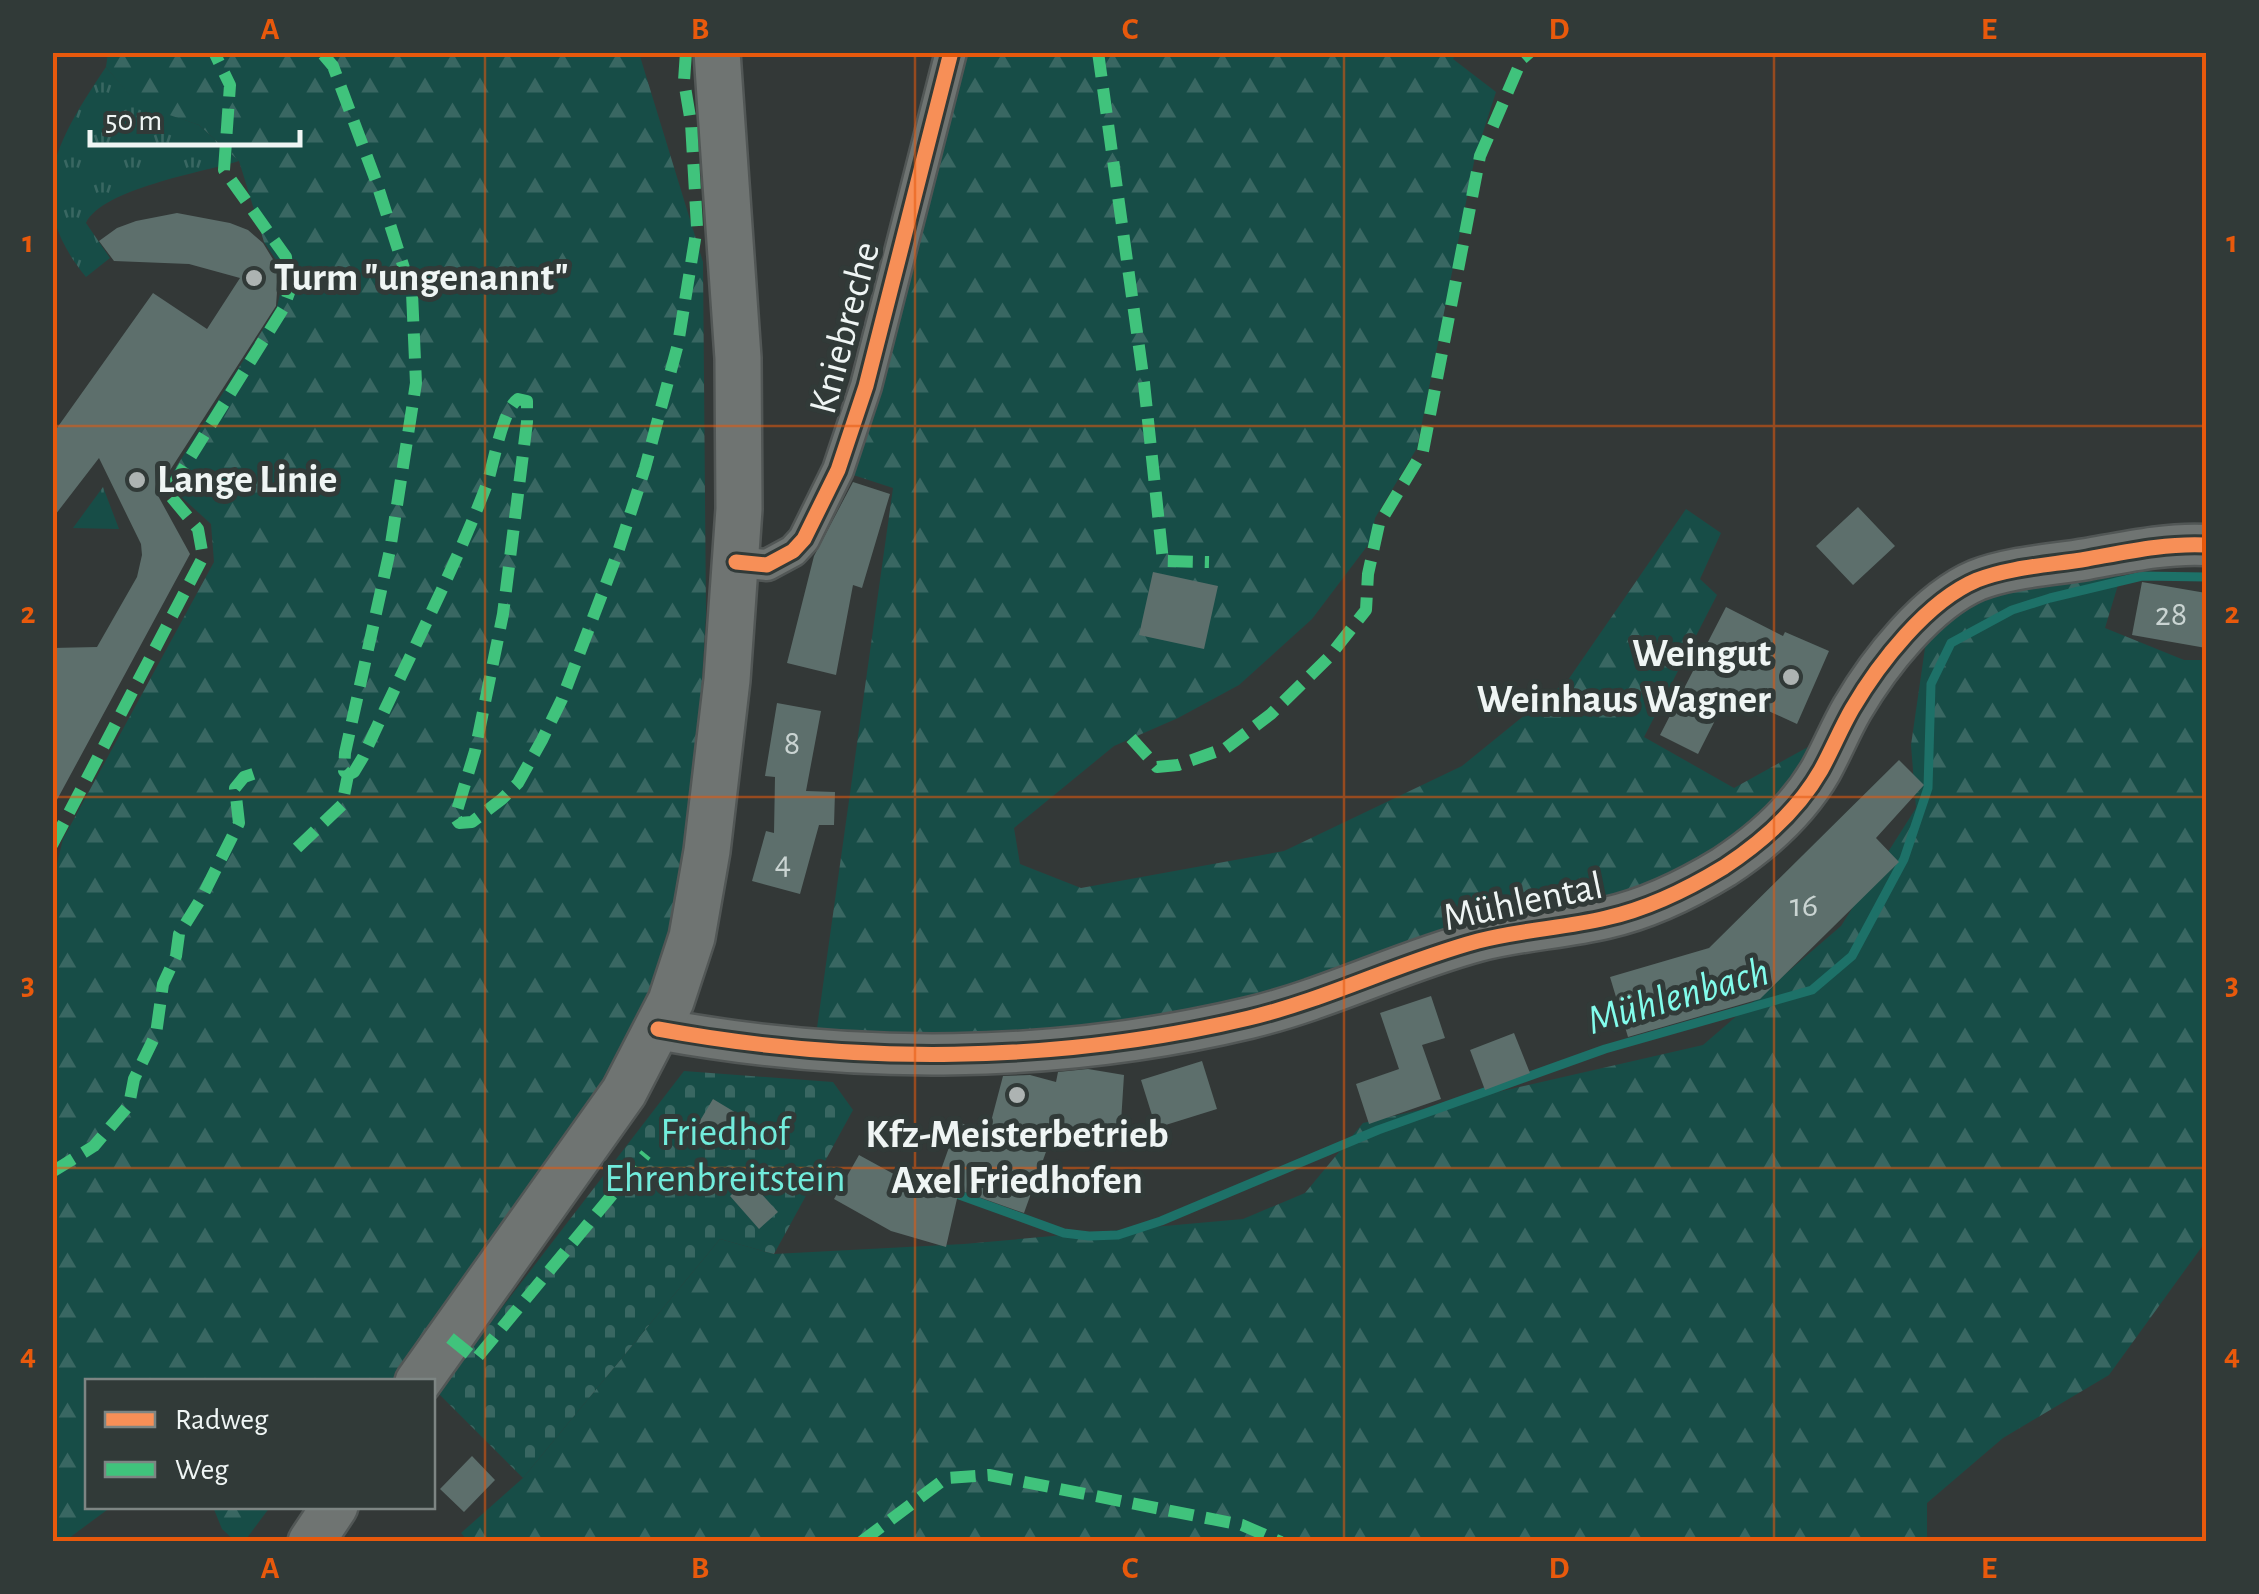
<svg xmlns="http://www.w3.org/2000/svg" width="2259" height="1594" font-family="'Alegreya Sans',sans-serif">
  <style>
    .grass { fill: url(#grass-tufts) }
    .forest { fill: url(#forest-firs) }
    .cemetery { fill: url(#cemetery-stones) }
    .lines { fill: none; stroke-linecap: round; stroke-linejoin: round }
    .stream { stroke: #1d7168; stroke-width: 9 }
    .building { fill: #5d6f6c }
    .minor-casing { stroke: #525756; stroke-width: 35 }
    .tertiary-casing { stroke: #525756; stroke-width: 45 }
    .secondary-casing { stroke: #525756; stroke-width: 50 }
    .minor { stroke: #6f7472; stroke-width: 30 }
    .tertiary { stroke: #6f7472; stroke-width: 40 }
    .secondary { stroke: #6f7472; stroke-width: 45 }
    .quiet { stroke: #40c37c; stroke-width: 12; stroke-dasharray: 25 12; stroke-linecap: butt }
    .cycleway-casing { stroke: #313a38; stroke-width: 21 }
    .cycleway { stroke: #f78f57; stroke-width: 15 }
    .grid { fill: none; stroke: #e8590c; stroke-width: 2.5; stroke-opacity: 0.55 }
    .poi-dot { fill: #adb3b2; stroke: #313a38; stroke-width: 4 }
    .labels { text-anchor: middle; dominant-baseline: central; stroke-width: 10; stroke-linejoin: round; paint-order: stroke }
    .number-label { font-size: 35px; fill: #cad4d2 }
    .poi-label { font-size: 40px; font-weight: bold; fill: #eff5f4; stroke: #313a38; text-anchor: start }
    .street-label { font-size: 40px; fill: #eff5f4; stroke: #313a38 }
    .park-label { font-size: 40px; fill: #71ecdc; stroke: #313a38 }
    .water-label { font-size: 42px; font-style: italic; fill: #82fcec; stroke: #313a38 }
    .neatline { fill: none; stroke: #e8590c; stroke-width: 4 }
    .grid-label { font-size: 32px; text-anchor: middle; font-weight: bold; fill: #e8590c }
  </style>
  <defs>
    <pattern id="grass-tufts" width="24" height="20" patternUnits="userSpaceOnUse" patternTransform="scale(2.5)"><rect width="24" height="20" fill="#174d47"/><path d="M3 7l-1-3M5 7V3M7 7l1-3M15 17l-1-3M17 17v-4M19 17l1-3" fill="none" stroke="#396762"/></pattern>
    <pattern id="forest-firs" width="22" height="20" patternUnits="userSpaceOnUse" patternTransform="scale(2.5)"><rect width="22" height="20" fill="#174d47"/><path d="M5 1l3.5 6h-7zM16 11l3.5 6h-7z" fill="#396762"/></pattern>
    <pattern id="cemetery-stones" width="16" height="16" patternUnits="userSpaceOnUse" patternTransform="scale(2.5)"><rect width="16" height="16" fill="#174d47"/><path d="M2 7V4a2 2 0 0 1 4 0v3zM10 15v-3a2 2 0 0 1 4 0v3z" fill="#396762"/></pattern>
  </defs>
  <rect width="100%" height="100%" fill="#333837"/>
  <!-- grass -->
  <path class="grass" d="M 106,67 L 137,103 L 199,125 L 239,161 C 203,172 102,189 86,223 L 110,258 L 86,277 C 21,198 57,140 106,67 Z
    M 103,487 L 119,529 L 73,528 Z"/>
  <!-- forest -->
  <path class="forest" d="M 108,53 L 639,53 L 703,262 L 706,614 L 690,880 L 652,986 L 602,1081 L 549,1168 L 396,1381 L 88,1382 L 88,1506 L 111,1507 L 65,1541 L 53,1542 L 53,880 L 63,839 L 214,562 L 211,524 L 166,483 L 277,307 L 281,289 L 276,260 L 264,242 L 239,161 L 199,125 L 137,104 L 106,67 Z
    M 963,53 L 1456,53 L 1453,59 L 1496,92 L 1475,157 L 1417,448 L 1375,518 L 1371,541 L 1312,619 L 1239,685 L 1178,718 L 1114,746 L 1014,828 L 1020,864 L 1081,888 L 1284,851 L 1462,766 L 1568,680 L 1686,509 L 1721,533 L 1700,579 L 1717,595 L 1644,737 L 1734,788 L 1817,742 L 1789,787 L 1730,842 L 1647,889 L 1213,1013 L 986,1039 L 816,1035 L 893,488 L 841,471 Z
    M 2124,565 L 2105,628 L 2184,660 L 2206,660 L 2206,1241 L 2109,1375 L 2003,1438 L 1927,1503 L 1927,1541 L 469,1542 L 461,1533 L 523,1478 L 720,1239 L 774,1254 L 964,1244 L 1243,1219 L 1305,1193 L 1363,1123 L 1703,1045 L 1841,926 L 1916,808 L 1911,745 L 1927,634 L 1971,597 Z
    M 213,1507 L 270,1507 L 244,1542 L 235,1541 L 222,1529 Z"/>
  <!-- cemetery -->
  <path class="cemetery" d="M 684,1071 L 833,1082 L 853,1110 L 774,1254 L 720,1239 L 523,1478 L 437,1392 Z"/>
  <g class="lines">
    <!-- stream -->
    <path class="stream" d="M 951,1192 L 1064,1233 L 1089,1236 L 1118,1235 L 1161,1221 L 1378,1130 L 1605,1049 L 1812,990 L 1852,956 L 1904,859 L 1928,788 L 1931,684 L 1951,643 L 2012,610 L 2050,598 L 2142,576 L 2206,577"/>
  </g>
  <!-- building -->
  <path class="building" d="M 177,213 L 230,223 L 248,230 L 263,243 L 274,261 L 278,277 L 276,306 L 156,492 L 190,554 L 52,809 L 52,648 L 97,647 L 137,577 L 142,555 L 141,544 L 99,458 L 52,519 L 52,435 L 153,293 L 207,329 L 240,278 L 189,264 L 114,261 L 99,241 L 117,228 L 136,221 Z
    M 853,482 L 890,494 L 862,588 L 853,585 L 836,675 L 787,663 L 814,556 Z
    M 1858,507 L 1895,546 L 1853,585 L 1816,546 Z
    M 1153,572 L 1218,586 L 1204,649 L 1139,635 Z
    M 2142,582 L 2206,593 L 2206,648 L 2132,635 Z
    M 1726,607 L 1783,636 L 1785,632 L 1829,651 L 1797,724 L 1729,693 L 1698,754 L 1660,735 Z
    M 777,703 L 821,711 L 806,791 L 835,792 L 834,825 L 819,825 L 800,894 L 752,881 L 766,831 L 774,833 L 775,777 L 765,776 Z
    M 1899,760 L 1924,785 L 1876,838 L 1899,862 L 1760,999 L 1628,1037 L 1610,977 L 1709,948 Z
    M 1431,996 L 1445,1038 L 1422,1045 L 1441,1099 L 1369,1124 L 1356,1084 L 1399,1069 L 1380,1013 Z
    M 1514,1033 L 1530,1073 L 1485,1090 L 1470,1050 Z
    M 1202,1061 L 1217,1109 L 1156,1128 L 1141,1080 Z
    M 1088,1069 L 1124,1075 L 1120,1138 L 1056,1124 L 1024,1213 L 959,1190 L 946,1247 L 891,1231 L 834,1199 L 859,1155 L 932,1195 L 958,1122 L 988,1133 L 1003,1076 L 1030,1075 L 1056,1082 L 1058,1072 Z
    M 713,1099 L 748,1120 L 730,1150 L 695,1129 Z
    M 748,1179 L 778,1212 L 759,1229 L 730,1196 Z
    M 472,1456 L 495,1480 L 464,1512 L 440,1489 Z"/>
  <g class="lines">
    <defs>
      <path id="minor" d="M 736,562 L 767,565 L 793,551 L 804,539 L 838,470 L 866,386 L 951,52"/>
      <path id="tertiary" d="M 658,1029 C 853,1065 1056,1064 1249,1018 C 1328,999 1400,962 1478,941 C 1520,930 1564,928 1606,918 C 1647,909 1688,889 1724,867 C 1762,842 1798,810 1821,770 C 1832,750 1841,728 1852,709 C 1879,663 1927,601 1977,580 C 2010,567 2051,565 2087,559 C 2126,552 2166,543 2206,545"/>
      <path id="secondary" d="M 418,1382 L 624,1092 L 671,1001 L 692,937 L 707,851 L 727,680 L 739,509 L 738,358 L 717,52
        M 311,1542 L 335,1506"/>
    </defs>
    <!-- minor casing -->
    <use href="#minor" class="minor-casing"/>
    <!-- tertiary casing -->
    <use href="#tertiary" class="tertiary-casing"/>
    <!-- secondary casing -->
    <use href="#secondary" class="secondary-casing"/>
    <!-- minor -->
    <use href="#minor" class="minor"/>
    <!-- tertiary -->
    <use href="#tertiary" class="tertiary"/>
    <!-- secondary -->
    <use href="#secondary" class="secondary"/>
    <!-- quiet -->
    <path class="quiet" d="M 1098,52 L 1144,383 L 1163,561 L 1209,562
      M 1131,738 L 1157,767 L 1178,765 L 1226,748 L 1271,714 L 1329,657 L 1366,610 L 1368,574 L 1379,524 L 1423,451 L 1480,156 L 1522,59 L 1530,52
      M 348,775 L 354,772 L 363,757 C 404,666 451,578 487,484 C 494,463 502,410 518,399 L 527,401 L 527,422 L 503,614 L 475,751 L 455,817 L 459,823 L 472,822 L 502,799 L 518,783 L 542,740 L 562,699 L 618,552 L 645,468 L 678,344 L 697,227 L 691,123 L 684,81 L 686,52
      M 52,845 L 203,557 L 198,529 L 168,493 L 283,309 L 289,293 L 286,257 L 224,170 L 230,85 L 214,52
      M 297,848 L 342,805 L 348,775 L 344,771 L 345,753 L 390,550 L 416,383 L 412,293 L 376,181 L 333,66 L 321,52
      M 52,1172 L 94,1146 L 129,1105 L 134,1079 L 156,1034 L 163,984 L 176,956 L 179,934 L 202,897 L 239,823 L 235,788 L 244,777 L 259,772
      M 450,1338 L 476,1359 L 646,1154
      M 861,1542 L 946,1478 L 989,1475 L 1242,1525 L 1281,1542"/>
    <defs>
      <path id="cycleway" d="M 736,562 L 767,565 L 793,551 L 804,539 L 838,470 L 866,386 L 951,52
        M 658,1029 C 853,1065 1056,1064 1249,1018 C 1328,999 1400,962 1478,941 C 1520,930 1564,928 1606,918 C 1647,909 1688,889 1724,867 C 1762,842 1798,810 1821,770 C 1832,750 1841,728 1852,709 C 1879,663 1927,601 1977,580 C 2010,567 2051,565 2087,559 C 2126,552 2166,543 2206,545"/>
    </defs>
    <!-- cycleway casing -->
    <use href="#cycleway" class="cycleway-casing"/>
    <!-- cycleway -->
    <use href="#cycleway" class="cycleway"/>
  </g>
  <!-- grid -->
  <path class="grid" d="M 485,52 L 485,1542M 915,52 L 915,1542M 1344,52 L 1344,1542M 1774,52 L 1774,1542M 52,426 L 2206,426M 52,797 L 2206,797M 52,1168 L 2206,1168"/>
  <!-- markers -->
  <g class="poi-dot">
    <circle cx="254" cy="278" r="10"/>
    <circle cx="137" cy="480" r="10"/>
    <circle cx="1791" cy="677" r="10"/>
    <circle cx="1017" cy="1095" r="10"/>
  </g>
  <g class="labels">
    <!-- number labels -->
    <g class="number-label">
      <text x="2171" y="614">28</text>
      <text x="792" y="743">8</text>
      <text x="783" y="863">4</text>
      <text x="1804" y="905">16</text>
    </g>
    <!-- poi labels -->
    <g class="poi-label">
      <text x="274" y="278">Turm "ungenannt"</text>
      <text x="157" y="480">Lange Linie</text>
      <text x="1771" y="654" text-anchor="end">Weingut<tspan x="1771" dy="46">Weinhaus Wagner</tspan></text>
      <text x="1017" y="1135" text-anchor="middle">Kfz-Meisterbetrieb<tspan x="1017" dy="46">Axel Friedhofen</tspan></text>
    </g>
    <!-- street labels -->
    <g class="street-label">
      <text transform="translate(845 328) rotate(-75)">Kniebreche</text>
      <text transform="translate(1523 902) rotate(-12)">Mühlental</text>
    </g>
    <!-- park labels -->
    <g class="park-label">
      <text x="725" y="1133">Friedhof<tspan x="725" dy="46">Ehrenbreitstein</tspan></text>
    </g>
    <!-- water labels -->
    <g class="water-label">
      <text transform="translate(1678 996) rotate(-16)">Mühlenbach</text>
    </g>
  </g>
  <!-- border -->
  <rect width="2259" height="1594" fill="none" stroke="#313a38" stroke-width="110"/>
  <!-- legend -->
  <rect x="85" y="1379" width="350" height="130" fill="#313a38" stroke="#7d8583" stroke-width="2.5"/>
  <rect x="105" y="1412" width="50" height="15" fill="#f78f57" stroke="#7d8583" stroke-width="2.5"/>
  <text x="175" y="1429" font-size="30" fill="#eff5f4">Radweg</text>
  <rect x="105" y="1462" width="50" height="15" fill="#40c37c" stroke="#7d8583" stroke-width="2.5"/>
  <text x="175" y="1479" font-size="30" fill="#eff5f4">Weg</text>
  <!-- scale -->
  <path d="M90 130v15h210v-15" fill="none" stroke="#eff5f4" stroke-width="5"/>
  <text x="105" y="130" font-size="30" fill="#eff5f4" stroke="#313a38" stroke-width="8" paint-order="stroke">50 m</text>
  <rect x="55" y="55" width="2149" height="1484" class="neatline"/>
  <g class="grid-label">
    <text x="270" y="39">A</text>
    <text x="700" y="39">B</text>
    <text x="1130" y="39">C</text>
    <text x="1559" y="39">D</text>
    <text x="1989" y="39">E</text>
    <text x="28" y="252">1</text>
    <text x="2232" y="252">1</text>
    <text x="28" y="623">2</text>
    <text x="2232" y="623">2</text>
    <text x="28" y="994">3</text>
    <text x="2232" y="994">3</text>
    <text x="28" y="1365">4</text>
    <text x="2232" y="1365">4</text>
    <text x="270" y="1578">A</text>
    <text x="700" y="1578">B</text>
    <text x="1130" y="1578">C</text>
    <text x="1559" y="1578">D</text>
    <text x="1989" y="1578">E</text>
  </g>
</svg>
